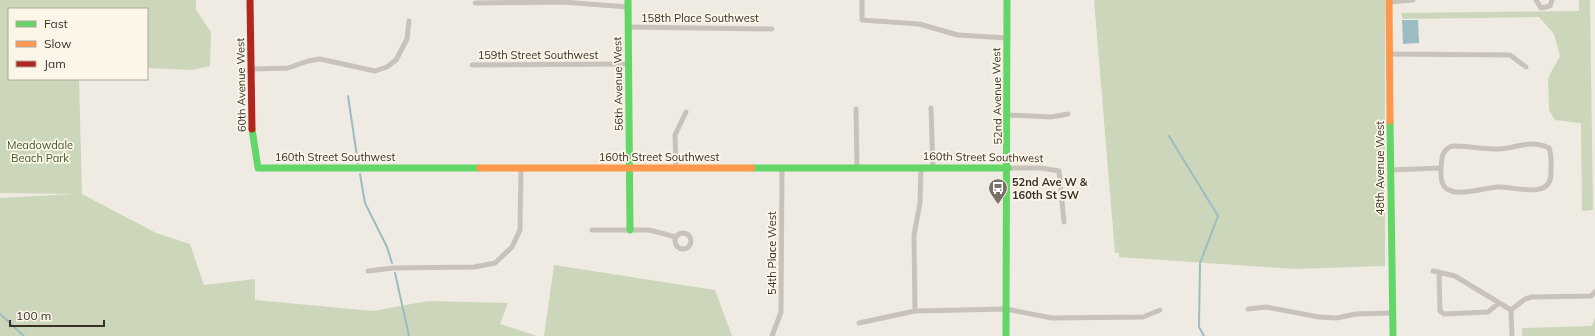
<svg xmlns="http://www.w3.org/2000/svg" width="1595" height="336" font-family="Mulish,sans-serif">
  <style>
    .green { fill: #ccd6ba }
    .water { fill: #9bbdc2 }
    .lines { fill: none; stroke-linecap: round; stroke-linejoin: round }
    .stream { stroke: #9bbdc2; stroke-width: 2 }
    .street { stroke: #c8c2ba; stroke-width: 5 }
    .fast { stroke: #63d668; stroke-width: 7 }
    .slow { stroke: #ff974d; stroke-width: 7 }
    .jam { stroke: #b3261e; stroke-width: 7 }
    .labels { text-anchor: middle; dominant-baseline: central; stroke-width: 3.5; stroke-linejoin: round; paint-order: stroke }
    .street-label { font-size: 11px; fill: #3a3028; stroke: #fcf6e9 }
    .park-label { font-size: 11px; fill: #415b29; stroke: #fcf6e9 }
    .poi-label { font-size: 11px; font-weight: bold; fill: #3a3028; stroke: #fcf6e9; text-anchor: start }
  </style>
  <rect width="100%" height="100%" fill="#efebe2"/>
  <!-- green -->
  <path class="green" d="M 0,0 L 196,0 L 196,10 L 211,32 L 210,66 L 192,70 L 147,68 L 147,9 L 9,9 L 9,79 L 79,79 L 82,194 L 156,233 L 190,244 L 204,285 L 255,279 L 255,300 L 373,311 L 428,301 L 508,303 L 500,324 L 537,336 L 0,336 L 0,198 L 74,194 L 0,193 Z
    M 1094,0 L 1385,0 L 1385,266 L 1295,269 L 1119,257 L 1119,253 L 1115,253 Z
    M 1579,0 L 1590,0 L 1593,210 L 1582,211 L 1581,123 L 1555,120 L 1549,110 L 1548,78 L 1560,56 L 1554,34 L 1539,17 L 1403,19 L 1401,13 L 1579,11 Z
    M 554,265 L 715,290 L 732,336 L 544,336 Z
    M 1595,317 L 1595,336 L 1522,336 L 1522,328 L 1592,326 Z"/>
  <!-- water -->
  <path class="water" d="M 1402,20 L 1418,20 L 1419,43 L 1403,44 Z"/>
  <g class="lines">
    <!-- stream -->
    <path class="stream" d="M 348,96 L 358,163
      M 1169,136 L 1218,216 L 1200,263 L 1199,327 L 1204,336
      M 360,174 L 365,203 L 387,247 L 392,263
      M 395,273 L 409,336
      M 0,314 L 24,336"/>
    <!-- street -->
    <path class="street" d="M 862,0 L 862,20 L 919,24 L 958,35 L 1007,38
      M 1536,0 L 1541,8 L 1550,6 L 1552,0
      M 1389,2 L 1413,0
      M 475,3 L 563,2 L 628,7
      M 628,27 L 772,29
      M 1390,54 L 1510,55 L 1526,67
      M 472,65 L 628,64
      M 251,69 L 288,68 L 308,61 L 320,59 L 375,71 L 387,67 L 396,60 L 407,39 L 409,21
      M 931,108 L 933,168
      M 856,109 L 857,168
      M 1008,115 L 1051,117 L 1068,114
      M 676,168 L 675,135 L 686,112
      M 1008,168 L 1041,168 L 1059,171 L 1064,222
      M 1390,170 L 1441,168 C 1442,158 1441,151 1452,146 C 1467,146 1483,149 1499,149 C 1517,148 1530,139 1549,148 C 1552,156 1551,164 1551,172 C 1552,201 1515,186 1497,187 C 1485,188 1460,196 1449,190 C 1440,186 1441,176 1441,168
      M 592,230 L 649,230 L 676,237
      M675 241a8 8 0 1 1 16 0a8 8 0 1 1-16 0Z
      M 368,271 L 393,268 L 474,267 L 495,263 L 512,247 L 520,230 L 521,168
      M 1433,271 L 1455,276 L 1511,310
      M 1439,272 L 1440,311 L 1444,314 L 1488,312 L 1499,303
      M 1248,309 L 1266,307 L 1319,317 L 1336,318 L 1356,314 L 1392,313
      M 915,311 L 914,235 L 920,203 L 921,168
      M 859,323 L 915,311 L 1006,309 L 1052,318 L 1143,317 L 1160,310
      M 772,336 L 781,312 L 782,168
      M 1512,336 L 1511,310 L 1525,299 L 1532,297 L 1591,296 L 1595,292"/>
    <!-- fast -->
    <path class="fast" d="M 628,0 L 630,230
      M 1390,121 L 1393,336
      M 252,129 L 258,168 L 480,168
      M 752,168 L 1008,168
      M 1006,336 L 1007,0"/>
    <!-- slow -->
    <path class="slow" d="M 1389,0 L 1390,121
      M 480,168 L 752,168"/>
    <!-- jam -->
    <path class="jam" d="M 250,0 L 252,129"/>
  </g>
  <!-- icons -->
  <defs>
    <symbol id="bus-pin" viewBox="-11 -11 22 30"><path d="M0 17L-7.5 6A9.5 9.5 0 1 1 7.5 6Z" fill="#797169" stroke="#fcf6e9"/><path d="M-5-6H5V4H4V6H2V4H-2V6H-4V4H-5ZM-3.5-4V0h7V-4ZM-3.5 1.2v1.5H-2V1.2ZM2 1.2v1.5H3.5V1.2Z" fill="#fff"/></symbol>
  </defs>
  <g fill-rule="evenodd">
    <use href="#bus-pin" x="987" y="177" width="22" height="30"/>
  </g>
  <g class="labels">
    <!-- street labels -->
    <g class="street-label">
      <text x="700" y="18">158th Place Southwest</text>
      <text x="538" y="55">159th Street Southwest</text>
      <text transform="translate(618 84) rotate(-91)">56th Avenue West</text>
      <text transform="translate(241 85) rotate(-91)">60th Avenue West</text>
      <text transform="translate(997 96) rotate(-91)">52nd Avenue West</text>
      <text x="335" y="157">160th Street Southwest</text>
      <text x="659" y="157">160th Street Southwest</text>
      <text transform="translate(983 157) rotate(1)">160th Street Southwest</text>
      <text transform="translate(1380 168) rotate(-90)">48th Avenue West</text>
      <text transform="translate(772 253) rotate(-90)">54th Place West</text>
    </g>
    <!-- park labels -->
    <g class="park-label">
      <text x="40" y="145">Meadowdale<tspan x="40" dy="13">Beach Park</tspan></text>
    </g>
    <!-- poi labels -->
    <g class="poi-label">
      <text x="1012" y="182">52nd Ave W &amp;<tspan x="1012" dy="13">160th St SW</tspan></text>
    </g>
  </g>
  <!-- legend -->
  <rect x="8" y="8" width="140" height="72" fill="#fcf6e9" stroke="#aea79c"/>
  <rect x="16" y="21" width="20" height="6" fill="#63d668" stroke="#aea79c"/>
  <text x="44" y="28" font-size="12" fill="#3a3028">Fast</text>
  <rect x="16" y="41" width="20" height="6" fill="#ff974d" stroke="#aea79c"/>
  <text x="44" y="48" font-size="12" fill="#3a3028">Slow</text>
  <rect x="16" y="61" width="20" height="6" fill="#b3261e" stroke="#aea79c"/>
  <text x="44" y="68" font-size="12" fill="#3a3028">Jam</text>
  <!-- scale -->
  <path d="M10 320v6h94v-6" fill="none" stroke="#3a3028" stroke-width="2"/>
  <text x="16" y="320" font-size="12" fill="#3a3028" stroke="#fcf6e9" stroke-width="3" paint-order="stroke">100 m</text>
</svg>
